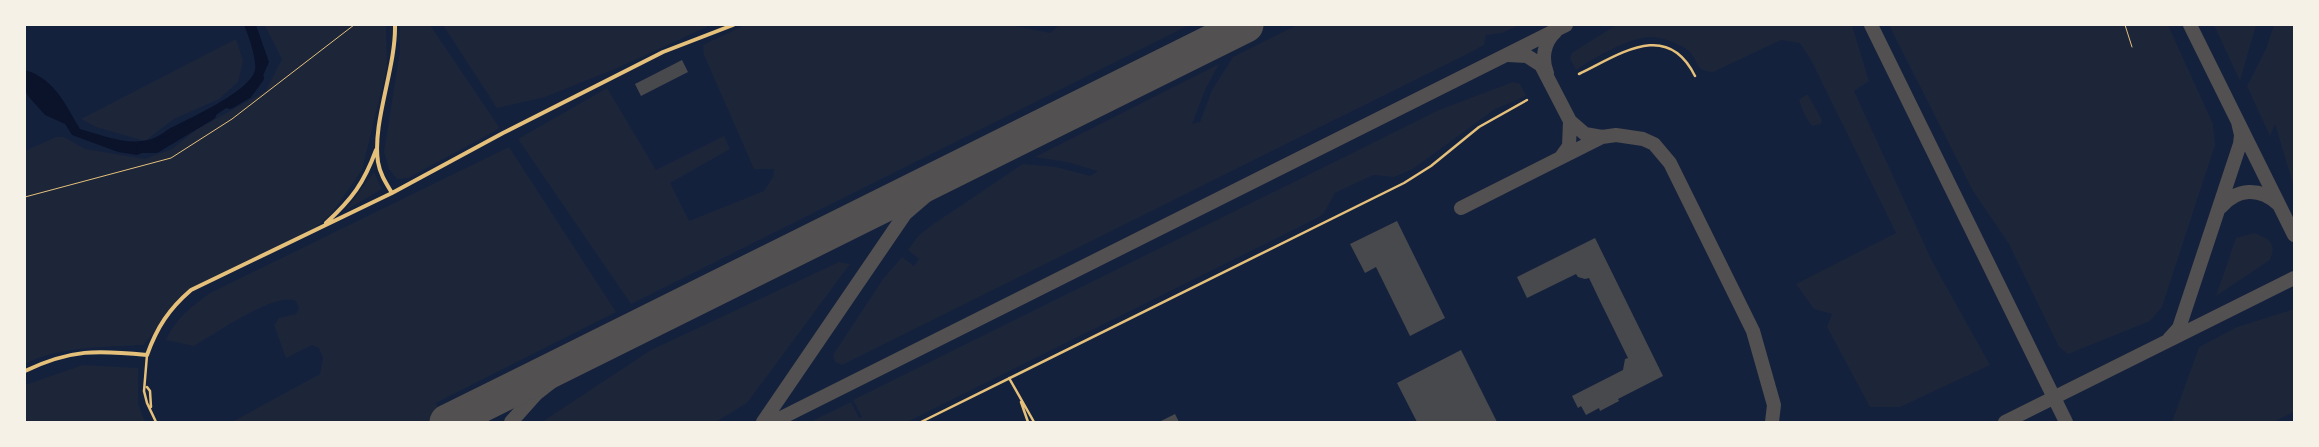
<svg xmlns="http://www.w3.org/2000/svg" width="2319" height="447" font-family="Rubik,sans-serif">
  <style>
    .green { fill: #1d2539 }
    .water { fill: #0b132b }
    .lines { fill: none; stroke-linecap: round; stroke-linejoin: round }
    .river { stroke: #0b132b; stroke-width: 10 }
    .taxiway { stroke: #525050; stroke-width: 14 }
    .runway { stroke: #525050; stroke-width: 35 }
    .building { fill: #48494c }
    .path { stroke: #e5c07b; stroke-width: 1 }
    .service { stroke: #e5c07b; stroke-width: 1 }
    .minor { stroke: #e5c07b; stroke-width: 2.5 }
    .tertiary { stroke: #e5c07b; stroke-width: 4 }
  </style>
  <rect width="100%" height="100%" fill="#14213d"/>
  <!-- green -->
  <path class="green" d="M 267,25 L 386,25 L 387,67 L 362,170 L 332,213 L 307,234 L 193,288 L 143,345 C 106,347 59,346 25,364 L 25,151 L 56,137 L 64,137 L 85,149 L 145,159 L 172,149 L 196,130 L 266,91 L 282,59 L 265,26 Z
    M 400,25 L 430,25 L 499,127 L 497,130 L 408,178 L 397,179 L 389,169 L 384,152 L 400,51 Z
    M 443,25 L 711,25 L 615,69 L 545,97 L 497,108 Z
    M 745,25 L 1009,25 L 1050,33 L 1059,25 L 1189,25 L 631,304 L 518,139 L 607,88 L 656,170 L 724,136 L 730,149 L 670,183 L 689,221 L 764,191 L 773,177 L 774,169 L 754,169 L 704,55 L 703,45 Z
    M 1297,25 L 1519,25 L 1502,33 L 1486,35 L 1484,45 L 1467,54 L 842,365 L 835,362 L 833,355 L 883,279 L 902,257 L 914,266 L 919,259 L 908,250 L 919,235 L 932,225 L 1023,164 L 1056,167 L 1090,176 L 1098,171 L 1067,162 L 1035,157 L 1219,64 L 1206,88 L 1192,124 L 1200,122 L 1212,90 L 1233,57 Z
    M 1616,25 L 1852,25 L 1869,81 L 1854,91 L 1932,261 L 1990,365 L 1900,407 L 1870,407 L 1827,327 L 1832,314 L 1814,309 L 1796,284 L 1896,233 L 1811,60 L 1800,43 L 1781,40 L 1713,72 C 1694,71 1699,61 1689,51 C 1680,44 1661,36 1649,37 C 1628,38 1594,58 1576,70 L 1570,58 L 1572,53 Z
    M 1889,25 L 2168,25 L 2213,124 L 2215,145 L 2162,307 L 2150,321 L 2068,354 L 2059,347 L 2009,244 L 1973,191 Z
    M 2214,25 L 2256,25 L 2240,81 Z
    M 2274,25 L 2294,25 L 2294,187 L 2275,124 L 2270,136 L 2247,86 L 2266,49 Z
    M 236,39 L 243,61 L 238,82 L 219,99 L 174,119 L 145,141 L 96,127 L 81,119 Z
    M 1513,82 L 1520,84 L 1526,96 L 1495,109 L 1413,169 L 1394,177 L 1373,175 L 1335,193 L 1324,213 L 1319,217 L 907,422 L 810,422 L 851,402 L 859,418 L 862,417 L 853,400 L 1439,110 Z
    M 1806,95 L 1808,95 L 1822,120 L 1821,124 L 1812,126 C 1806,119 1802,109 1799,100 Z
    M 509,147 L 616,312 L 436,403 L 445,422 L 232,422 L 320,374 L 323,358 L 319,348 L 312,345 L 286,358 L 274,325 L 279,318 L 296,314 L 299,308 L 296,301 C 276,291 215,334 194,346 L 166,340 C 175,319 192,306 210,293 Z
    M 374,172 L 382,189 L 346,210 Z
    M 2254,233 C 2269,238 2277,243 2270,260 L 2216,296 L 2236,238 Z
    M 839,262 L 850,264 L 747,403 L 716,422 L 542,422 L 651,350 Z
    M 2291,310 L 2294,310 L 2294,412 L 2273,422 L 2172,422 L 2199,347 L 2237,327 Z
    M 83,365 L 138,368 L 138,404 L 145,422 L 25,422 L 25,385 Z"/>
  <!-- water -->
  <path class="water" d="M 244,25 L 256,25 L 269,62 L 262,78 L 238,100 L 216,115 L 184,129 L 162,145 L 137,155 L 118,152 L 72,135 L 65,124 L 45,115 L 28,96 L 25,90 L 25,70 C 55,79 65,104 80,129 C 108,137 142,152 167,130 C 187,119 250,92 255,70 C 257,60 248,34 244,25 Z"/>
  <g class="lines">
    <!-- river -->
    <path class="river" d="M 230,104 L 247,94 L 259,78
      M 142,148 L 156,148 L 211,115"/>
    <!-- taxiway -->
    <path class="taxiway" d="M 1871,25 L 2066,422
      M 2190,25 L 2294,235
      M 1508,55 L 1527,56 L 1541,65 L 1570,121 L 1585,134 L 1602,137 L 1616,135 L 1643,139 L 1654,144 L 1670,163 L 1753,331 L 1774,405 L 1772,422
      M 1547,73 C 1541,58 1544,42 1556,31
      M 1561,157 L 1569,146 L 1570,121
      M 2221,207 C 2237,188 2260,187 2278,204
      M 1461,208 L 1602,137
      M 2169,339 L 2179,328 L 2240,144 L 2241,135 L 2238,122
      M 511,422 L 536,394 L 591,351
      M 763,422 L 905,214 L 941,183 L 974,161
      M 773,422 L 1566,25
      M 2005,422 L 2294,278"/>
    <!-- runway -->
    <path class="runway" d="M 447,422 L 1246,25"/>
  </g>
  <!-- building -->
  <path class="building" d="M 682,60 L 688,72 L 641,96 L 635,84 Z
    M 1397,221 L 1445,318 L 1410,336 L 1376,267 L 1365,273 L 1350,244 Z
    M 1595,238 L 1663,376 L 1618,399 L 1619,401 L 1600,411 L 1599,408 L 1586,415 L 1581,406 L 1578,408 L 1572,396 L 1623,370 L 1625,359 L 1628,358 L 1600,301 L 1589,278 L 1585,279 L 1578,277 L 1576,274 L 1527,298 L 1517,277 Z
    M 1461,350 L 1497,422 L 1417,422 L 1397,383 Z
    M 1175,414 L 1179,422 L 1159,422 Z"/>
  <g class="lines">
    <!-- path -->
    <path class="path" d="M 25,197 L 171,158 L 232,119 L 354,25"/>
    <!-- service -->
    <path class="service" d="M 2125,25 L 2132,47"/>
    <!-- minor -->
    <path class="minor" d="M 1579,74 C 1619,55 1667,19 1695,76
      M 147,355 L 144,391 L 147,403 L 156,422
      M 1009,378 L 1034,422
      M 147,387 L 150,391 L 151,407
      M 1021,402 L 1028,422
      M 921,422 L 1404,183 L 1431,166 L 1479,127 L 1527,100"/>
    <!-- tertiary -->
    <path class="tertiary" d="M 392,193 C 386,183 380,174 378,162 C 372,122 396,68 395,25
      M 326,223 C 352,199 364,183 376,150
      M 25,371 C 71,349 97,350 147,355 C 157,327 169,309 191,290 L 392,193 L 503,133 L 663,52 L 733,25"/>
  </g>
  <!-- border -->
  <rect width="2319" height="447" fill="none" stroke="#f6f1e7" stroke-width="52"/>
</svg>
